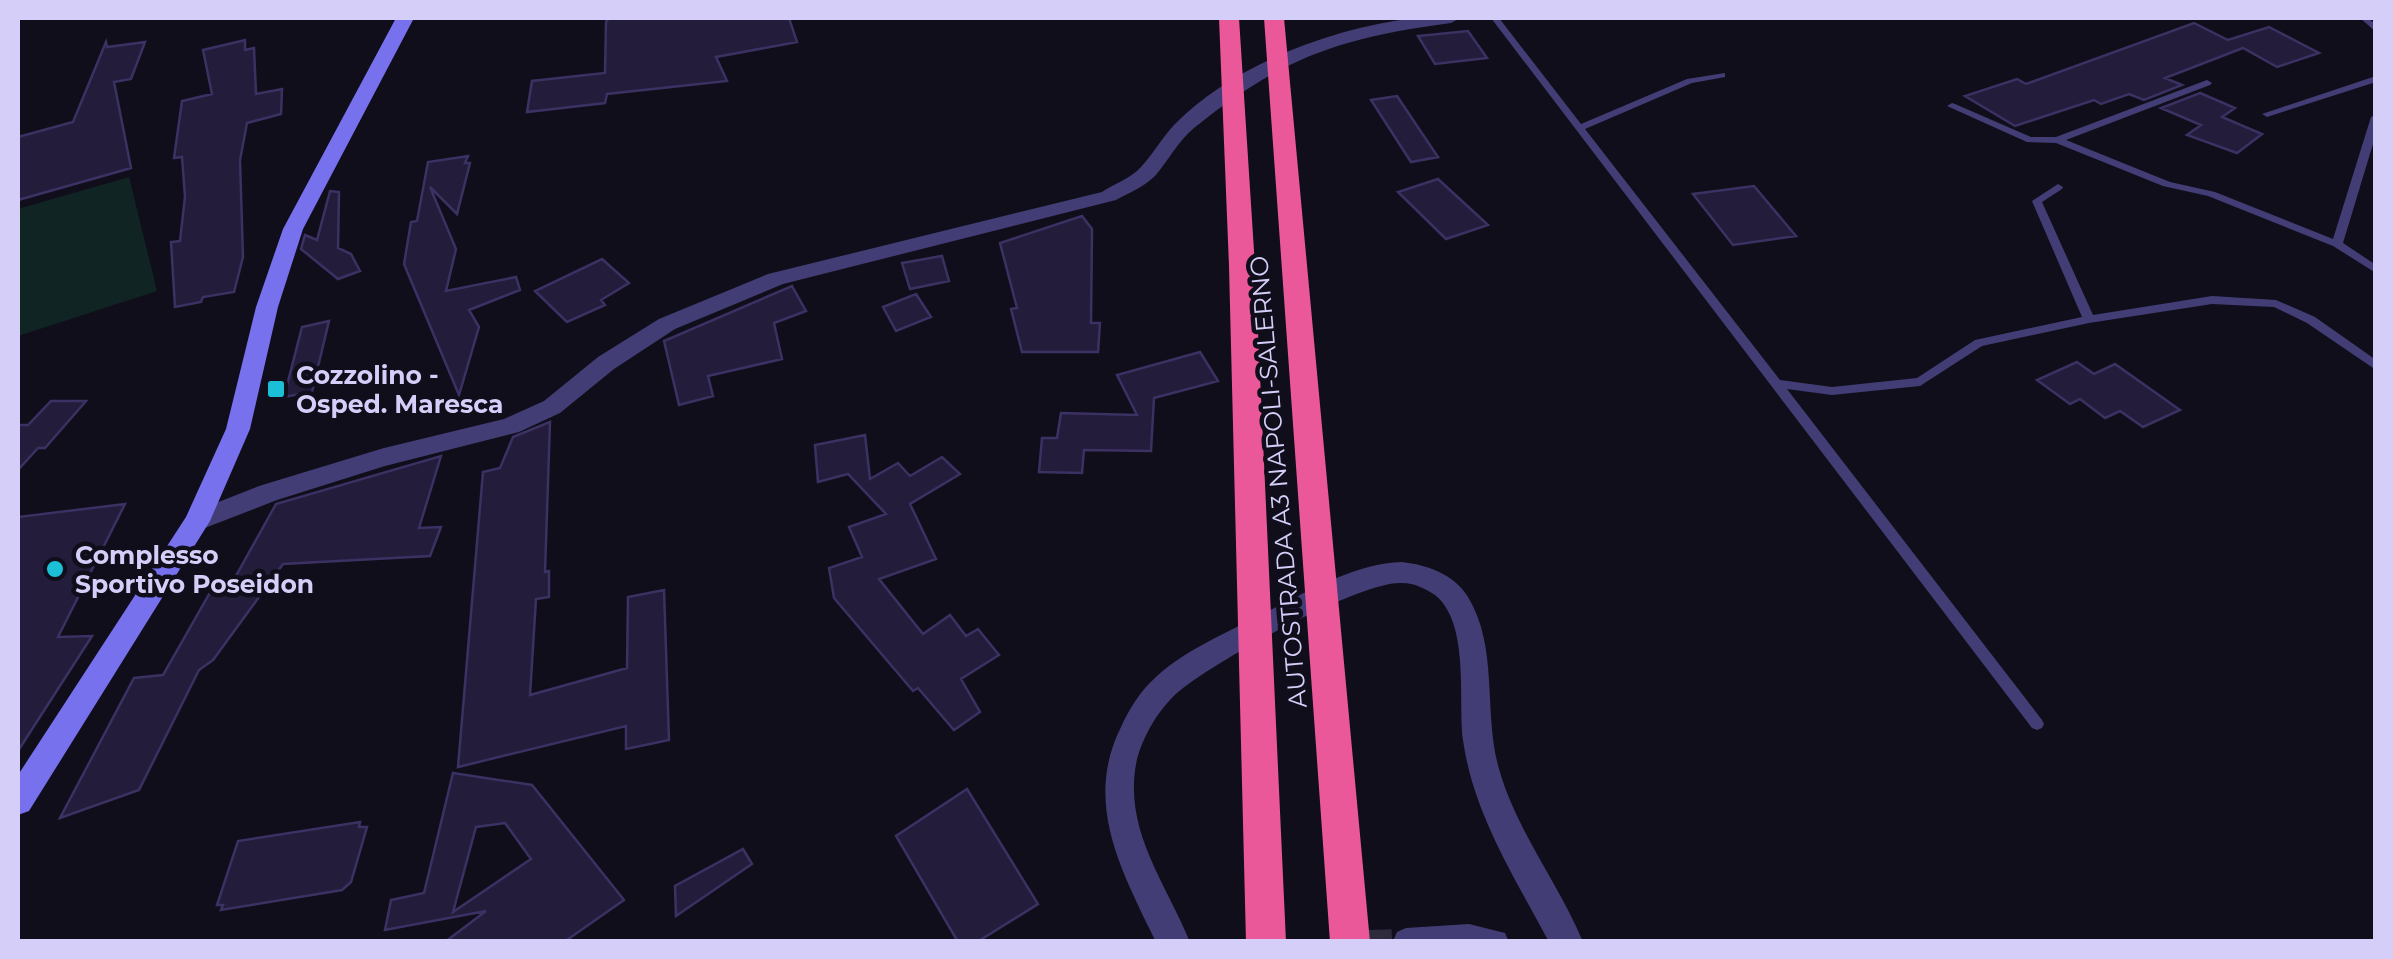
<svg xmlns="http://www.w3.org/2000/svg" width="2393" height="959" font-family="Montserrat,sans-serif">
  <style>
    .green { fill: #112424 }
    .building { fill: #231c3a; stroke: #3c3163; stroke-width: 2.5; fill-rule: evenodd }
    .lines { fill: none; stroke-linecap: round; stroke-linejoin: round }
    .pedestrian-tunnel { stroke: #2d2b3c; stroke-width: 24; stroke-dasharray: 24 11; stroke-linecap: butt }
    .service { fill: #423e75; fill-rule: evenodd }
    .pedestrian { fill: #423e75; fill-rule: evenodd }
    .minor { fill: #423e75; fill-rule: evenodd }
    .secondary { fill: #7771ed; fill-rule: evenodd }
    .motorway { fill: #ea589a; fill-rule: evenodd }
    .poi-dot { fill: #1bc0d7; stroke: #100e1b; stroke-width: 4 }
    .labels { text-anchor: middle; dominant-baseline: central; stroke-width: 9; stroke-linejoin: round; paint-order: stroke }
    .poi-label { font-size: 25px; font-weight: bold; fill: #d4cef9; stroke: #100e1b; text-anchor: start }
    .street-label { font-size: 25px; fill: #d4cef9; stroke: #100e1b }
  </style>
  <rect width="100%" height="100%" fill="#100e1b"/>
  <!-- green -->
  <path class="green" d="M 129,177 L 157,291 L 18,336 L 18,209 Z"/>
  <!-- building -->
  <path class="building" d="M 609,18 L 789,18 L 797,42 L 716,57 L 727,81 L 607,94 L 605,103 L 527,112 L 532,81 L 605,73 L 606,22 Z
    M 2194,23 L 2228,40 L 2269,27 L 2319,53 L 2277,67 L 2243,48 L 2165,78 L 2182,85 L 2144,100 L 2129,94 L 2101,104 L 2094,100 L 2015,126 L 1965,96 L 2017,79 L 2026,84 Z
    M 1468,31 L 1487,58 L 1435,64 L 1418,36 Z
    M 245,40 L 245,50 L 254,48 L 256,94 L 282,89 L 281,114 L 247,123 L 240,160 L 243,257 L 234,292 L 203,297 L 201,302 L 175,307 L 171,242 L 180,241 L 185,197 L 182,157 L 174,158 L 182,101 L 212,94 L 203,50 Z
    M 106,42 L 107,47 L 145,42 L 131,79 L 114,82 L 131,168 L 18,200 L 18,137 L 73,122 Z
    M 2200,93 L 2235,108 L 2222,117 L 2262,134 L 2237,153 L 2187,135 L 2201,125 L 2161,108 Z
    M 1397,96 L 1438,157 L 1411,162 L 1371,100 Z
    M 468,156 L 465,163 L 470,163 L 457,214 L 430,187 L 456,249 L 446,291 L 516,277 L 520,290 L 469,310 L 479,327 L 459,395 L 404,264 L 411,222 L 417,221 L 428,162 Z
    M 1438,179 L 1488,225 L 1446,239 L 1398,192 Z
    M 1754,186 L 1796,236 L 1733,245 L 1693,194 Z
    M 330,191 L 339,192 L 338,248 L 351,254 L 360,271 L 338,279 L 301,249 L 305,235 L 317,240 Z
    M 1082,216 L 1092,229 L 1091,323 L 1100,323 L 1098,352 L 1022,352 L 1011,309 L 1017,308 L 1000,243 Z
    M 942,256 L 949,281 L 910,289 L 902,263 Z
    M 602,259 L 629,283 L 601,300 L 605,305 L 567,322 L 535,291 Z
    M 792,286 L 806,311 L 774,323 L 782,359 L 708,376 L 713,396 L 679,405 L 664,341 Z
    M 916,294 L 931,317 L 896,331 L 883,307 Z
    M 329,321 L 312,392 L 284,397 L 302,327 Z
    M 1200,352 L 1218,381 L 1154,398 L 1151,451 L 1084,450 L 1082,473 L 1039,472 L 1042,438 L 1057,438 L 1061,413 L 1137,415 L 1117,375 Z
    M 2077,362 L 2094,374 L 2115,364 L 2180,410 L 2143,427 L 2120,411 L 2105,418 L 2080,399 L 2070,404 L 2037,380 Z
    M 51,401 L 86,401 L 45,448 L 38,448 L 18,470 L 18,425 L 28,425 Z
    M 550,422 L 545,572 L 549,571 L 549,597 L 536,599 L 530,695 L 627,668 L 628,597 L 664,590 L 669,740 L 626,749 L 626,726 L 458,767 L 483,472 L 500,468 L 513,437 Z
    M 865,435 L 870,479 L 898,463 L 910,476 L 942,457 L 960,474 L 910,504 L 936,559 L 879,579 L 923,634 L 950,615 L 966,636 L 978,629 L 999,655 L 961,679 L 980,712 L 954,730 L 918,688 L 913,691 L 834,598 L 829,568 L 862,557 L 849,527 L 886,514 L 848,474 L 818,482 L 815,445 Z
    M 441,456 L 419,528 L 441,527 L 430,556 L 283,564 L 213,660 L 199,670 L 139,790 L 60,818 L 134,678 L 163,675 L 216,582 L 232,583 L 276,504 Z
    M 125,504 L 58,637 L 92,636 L 18,751 L 18,517 Z
    M 453,773 L 532,785 L 624,900 L 564,942 L 445,942 L 486,911 L 385,930 L 391,900 L 424,893 ZM 505,823 L 531,859 L 453,912 L 476,827 Z
    M 967,789 L 1038,904 L 977,942 L 958,942 L 896,836 Z
    M 360,822 L 359,827 L 367,827 L 351,882 L 342,890 L 221,910 L 223,905 L 217,905 L 238,841 Z
    M 743,849 L 752,864 L 676,916 L 675,886 Z"/>
  <g class="lines">
    <!-- pedestrian-tunnel -->
    <path class="pedestrian-tunnel" d="M 1368,942 L 1406,941"/>
    <!-- service -->
    <path class="service" d="M 1491,18 L 1499,18 L 1581,124 L 1687,79 L 1725,73 L 1725,77 L 1692,83 L 1585,129 L 1780,380 L 1832,387 L 1917,378 L 1975,340 L 2082,317 L 2032,201 L 2058,184 L 2063,187 L 2062,189 L 2042,202 L 2093,315 L 2212,296 L 2276,300 L 2315,317 L 2376,360 L 2376,370 L 2307,323 L 2274,307 L 2212,304 L 2089,323 L 1982,346 L 1920,386 L 1832,395 L 1787,389 L 2042,720 L 2044,724 L 2042,728 L 2037,730 L 2032,728 Z
      M 2360,18 L 2368,18 L 2376,25 L 2376,32 Z
      M 2376,76 L 2376,82 L 2270,116 L 2267,117 L 2262,114 Z
      M 2207,80 L 2212,83 L 2210,85 L 2066,140 L 2170,182 L 2215,192 L 2333,239 L 2371,117 L 2376,114 L 2376,134 L 2343,243 L 2376,265 L 2376,273 L 2333,246 L 2208,196 L 2163,186 L 2056,143 L 2027,142 L 1947,106 L 1952,103 L 1955,104 L 2031,137 L 2056,137 Z"/>
    <!-- pedestrian -->
    <path class="pedestrian" d="M 1469,924 L 1505,933 L 1509,942 L 1393,941 L 1397,932 L 1406,928 Z"/>
    <!-- minor -->
    <path class="minor" d="M 1415,18 L 1460,18 L 1451,23 C 1339,38 1283,57 1194,128 C 1178,141 1168,161 1155,176 C 1145,186 1129,193 1116,200 L 783,284 L 675,329 L 614,369 L 560,413 L 519,432 L 385,466 L 277,500 L 197,531 L 188,528 L 184,521 L 188,514 L 259,486 L 384,448 L 504,419 L 544,401 L 598,357 L 659,319 L 768,274 L 1102,192 C 1114,184 1131,178 1141,167 C 1153,154 1162,138 1174,125 C 1234,64 1332,28 1415,18 Z
      M 1402,562 C 1427,565 1454,574 1468,597 C 1499,648 1483,713 1499,769 C 1517,832 1558,882 1583,942 L 1549,942 C 1515,878 1473,813 1463,740 C 1458,700 1470,623 1435,595 C 1425,588 1412,582 1400,583 C 1356,583 1211,663 1177,693 C 1158,710 1141,739 1136,764 C 1124,831 1166,883 1190,942 L 1156,942 C 1122,872 1083,803 1121,727 C 1129,709 1141,690 1156,677 C 1185,650 1226,633 1261,615 C 1302,594 1355,563 1402,562 Z"/>
    <!-- secondary -->
    <path class="secondary" d="M 396,18 L 414,18 L 303,229 L 278,307 L 250,429 L 210,521 L 29,811 L 18,815 L 18,775 L 186,517 L 226,429 L 256,307 L 283,229 Z"/>
    <!-- motorway -->
    <path class="motorway" d="M 1219,18 L 1239,18 L 1255,266 L 1286,942 L 1246,942 L 1229,266 Z
      M 1264,18 L 1284,18 L 1370,942 L 1330,942 Z"/>
  </g>
  <!-- markers -->
  <g class="poi-dot">
    <rect x="266" y="379" width="20" height="20" rx="5"/>
    <circle cx="55" cy="569" r="10"/>
  </g>
  <g class="labels">
    <!-- poi labels -->
    <g class="poi-label">
      <text x="296" y="375">Cozzolino -<tspan x="296" dy="29">Osped. Maresca</tspan></text>
      <text x="75" y="555">Complesso<tspan x="75" dy="29">Sportivo Poseidon</tspan></text>
    </g>
    <!-- street labels -->
    <g class="street-label">
      <text transform="translate(1278 482) rotate(-95)">AUTOSTRADA A3 NAPOLI-SALERNO</text>
    </g>
  </g>
  <!-- border -->
  <rect width="2393" height="959" fill="none" stroke="#d4cef9" stroke-width="40"/>
</svg>
